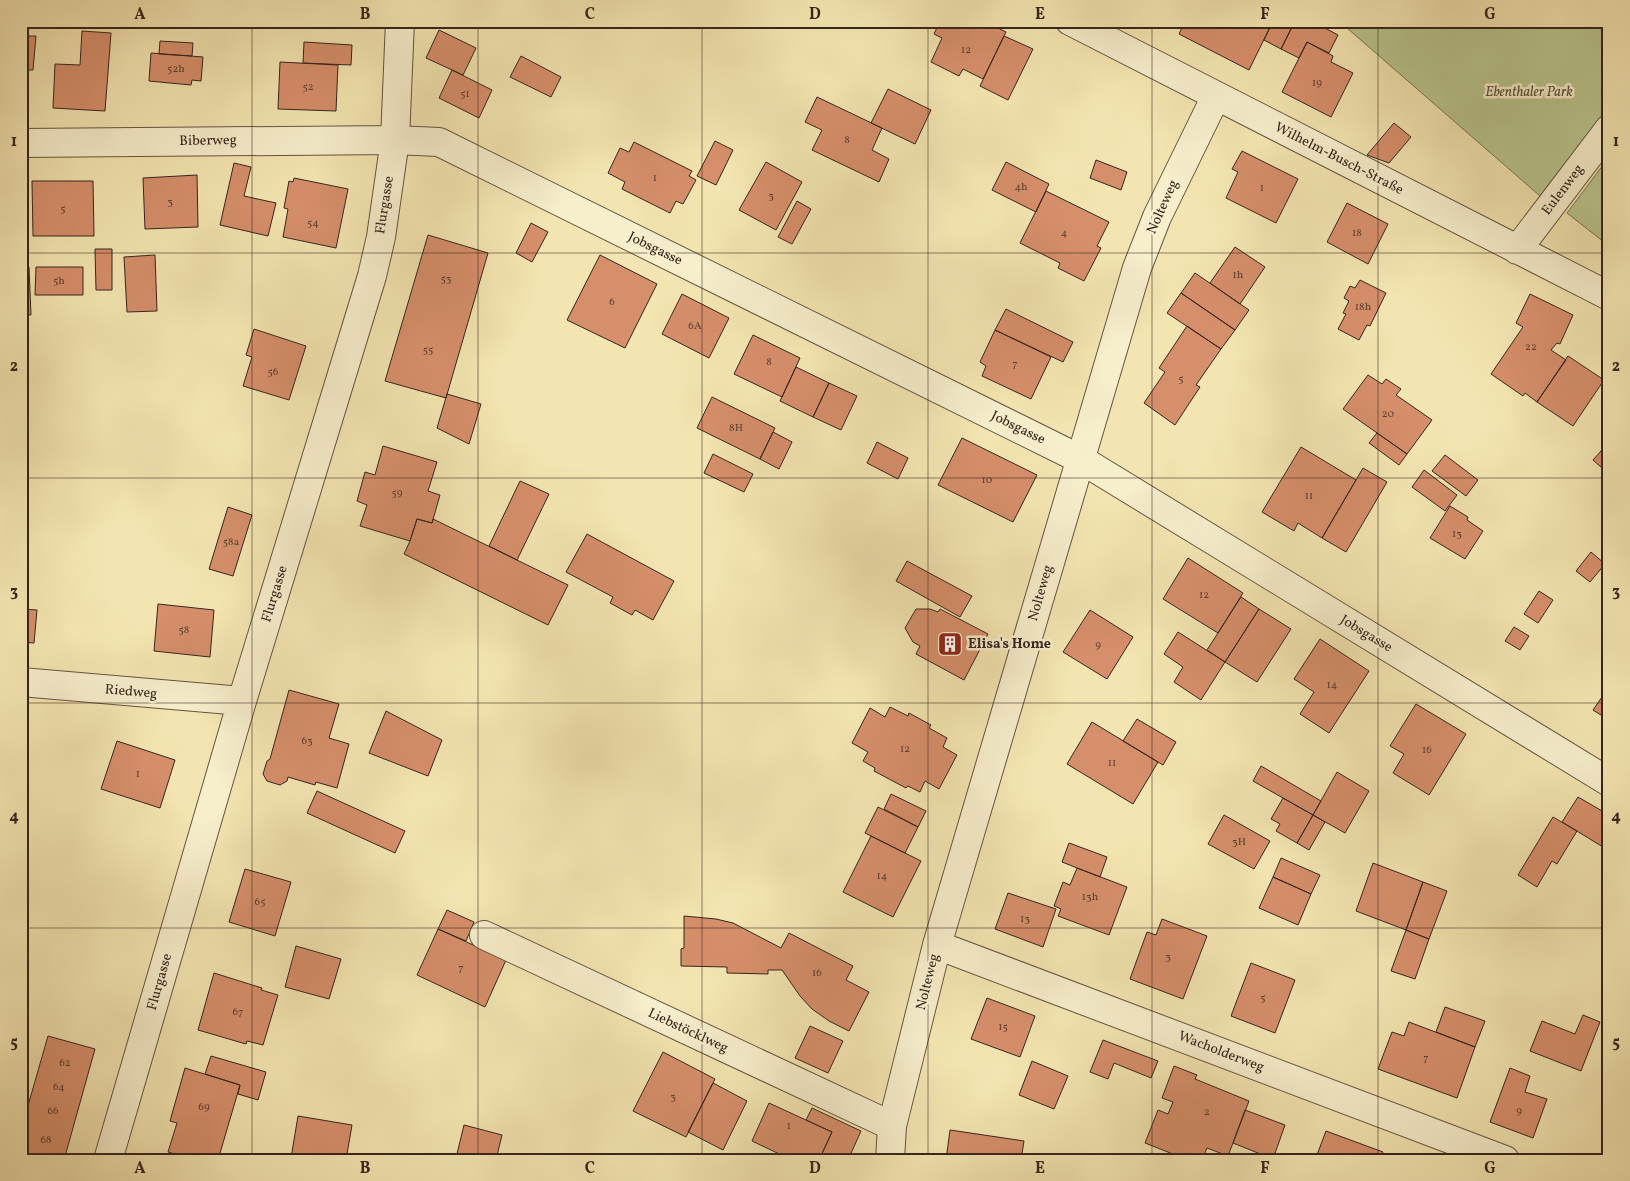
<svg xmlns="http://www.w3.org/2000/svg" width="1630" height="1181" font-family="Vollkorn,serif">
  <style>
    .green { fill: #b9c58d; stroke: #787554 }
    .building { fill: #d68f6b; stroke: #36251c }
    .lines { fill: none; stroke-linecap: round; stroke-linejoin: round }
    .minor-casing { stroke: #655541; stroke-width: 30 }
    .minor { stroke: #f7eecc; stroke-width: 28 }
    .grid { fill: none; stroke: #36251c; stroke-width: 1; stroke-opacity: 0.55 }
    .labels { text-anchor: middle; dominant-baseline: central; stroke-width: 5; stroke-linejoin: round; paint-order: stroke }
    .number-label { font-size: 11px; fill: #5e4030 }
    .park-label { font-size: 14px; font-style: italic; fill: #574d38; stroke: #f7eecc }
    .street-label { font-size: 14px; fill: #36251c; stroke: #f7eecc }
    .poi-label { font-size: 14px; font-weight: bold; fill: #36251c; stroke: #f7eecc; text-anchor: start }
    .neatline { fill: none; stroke: #36251c; stroke-width: 2 }
    .grid-label { font-size: 16px; text-anchor: middle; font-weight: bold; fill: #36251c }
  </style>
  <rect width="100%" height="100%" fill="#f3e5b1"/>
  <filter id="stains"><feTurbulence type="fractalNoise" baseFrequency=".004" numOctaves="4"/><feColorMatrix values="0 0 0 0 .2 0 0 0 0 .09 0 0 0 0 .02 0 0 0 .5 -.17"/></filter>
  <radialGradient id="worn" r=".72"><stop offset=".6" stop-color="#630" stop-opacity="0"/><stop offset="1" stop-color="#630" stop-opacity=".3"/></radialGradient>
  <!-- green -->
  <path class="green" d="M 1339,21 L 1609,21 L 1609,107 L 1540,196 Z
    M 1609,157 L 1609,246 L 1567,213 Z"/>
  <!-- building -->
  <path class="building" d="M 21,21 L 26,21 L 25,36 L 36,36 L 33,70 L 24,70 L 21,107 Z
    M 940,21 L 984,21 L 1006,32 L 983,79 L 963,69 L 959,76 L 931,62 L 942,38 L 934,34 Z
    M 1185,21 L 1273,21 L 1249,70 L 1179,34 Z
    M 1273,21 L 1295,21 L 1281,49 L 1264,40 Z
    M 1295,21 L 1312,21 L 1338,35 L 1329,53 L 1307,42 L 1299,58 L 1281,49 Z
    M 439,30 L 476,48 L 463,75 L 426,58 Z
    M 82,31 L 111,33 L 105,111 L 53,108 L 55,64 L 80,65 Z
    M 1004,36 L 1033,49 L 1008,100 L 980,86 Z
    M 160,41 L 193,43 L 192,56 L 159,54 Z
    M 304,42 L 352,45 L 351,65 L 303,63 Z
    M 1307,42 L 1333,56 L 1331,62 L 1353,73 L 1331,117 L 1282,92 Z
    M 151,53 L 203,57 L 201,81 L 192,80 L 191,85 L 149,81 Z
    M 521,56 L 561,77 L 551,97 L 510,77 Z
    M 280,62 L 338,65 L 336,111 L 278,109 Z
    M 452,70 L 492,90 L 479,118 L 439,98 Z
    M 888,89 L 931,110 L 915,144 L 871,123 Z
    M 817,97 L 882,128 L 872,150 L 889,159 L 879,182 L 812,150 L 822,130 L 805,122 Z
    M 1394,123 L 1411,137 L 1389,163 L 1367,155 Z
    M 715,141 L 733,150 L 716,185 L 697,176 Z
    M 634,142 L 692,171 L 689,176 L 696,180 L 683,204 L 676,201 L 670,213 L 622,189 L 625,182 L 608,173 L 620,148 L 629,152 Z
    M 1242,151 L 1298,179 L 1276,223 L 1226,198 L 1238,172 L 1232,169 Z
    M 1096,160 L 1127,172 L 1121,190 L 1090,178 Z
    M 766,162 L 802,182 L 776,230 L 739,210 Z
    M 1006,162 L 1049,184 L 1036,212 L 992,190 Z
    M 234,163 L 251,167 L 244,196 L 276,203 L 268,236 L 220,225 Z
    M 197,175 L 198,227 L 145,229 L 143,178 Z
    M 294,178 L 348,189 L 336,248 L 283,237 L 288,209 L 284,208 L 289,181 L 293,182 Z
    M 32,181 L 93,181 L 94,236 L 33,236 Z
    M 1046,191 L 1109,222 L 1097,246 L 1101,248 L 1084,281 L 1058,268 L 1060,263 L 1020,243 Z
    M 797,201 L 811,209 L 792,244 L 778,237 Z
    M 1347,203 L 1388,224 L 1368,264 L 1327,242 Z
    M 531,223 L 548,232 L 532,262 L 516,253 Z
    M 428,235 L 488,253 L 446,398 L 385,381 Z
    M 1235,247 L 1265,267 L 1240,304 L 1210,283 Z
    M 95,249 L 112,249 L 112,290 L 96,290 Z
    M 155,255 L 157,311 L 127,312 L 124,257 Z
    M 600,255 L 657,284 L 625,348 L 567,320 Z
    M 21,267 L 29,267 L 31,315 L 21,315 Z
    M 36,267 L 83,267 L 83,295 L 35,295 Z
    M 1195,273 L 1249,310 L 1235,330 L 1181,293 Z
    M 1360,280 L 1386,293 L 1370,326 L 1367,325 L 1359,340 L 1338,329 L 1346,314 L 1343,313 L 1349,301 L 1344,298 L 1350,286 L 1355,288 Z
    M 1181,293 L 1235,330 L 1221,349 L 1167,313 Z
    M 682,294 L 729,318 L 709,358 L 662,334 Z
    M 1530,294 L 1573,315 L 1560,344 L 1557,343 L 1551,350 L 1566,360 L 1537,402 L 1525,393 L 1523,396 L 1491,374 L 1523,327 L 1516,323 Z
    M 1006,309 L 1073,342 L 1063,362 L 995,330 Z
    M 1187,326 L 1221,349 L 1196,385 L 1200,387 L 1175,425 L 1144,403 L 1165,372 L 1159,368 Z
    M 254,329 L 306,346 L 289,400 L 243,386 L 252,357 L 246,355 Z
    M 995,330 L 1051,357 L 1031,399 L 982,376 L 986,366 L 980,362 Z
    M 753,335 L 800,358 L 782,397 L 734,374 Z
    M 1568,356 L 1604,380 L 1573,426 L 1537,402 Z
    M 796,367 L 829,383 L 813,417 L 780,401 Z
    M 1368,375 L 1382,384 L 1386,379 L 1401,389 L 1396,395 L 1432,420 L 1407,454 L 1343,409 Z
    M 829,383 L 857,396 L 841,430 L 813,417 Z
    M 447,394 L 481,404 L 469,444 L 437,428 Z
    M 712,397 L 775,428 L 760,459 L 697,428 Z
    M 773,432 L 792,442 L 779,469 L 760,459 Z
    M 1377,433 L 1407,454 L 1399,465 L 1369,443 Z
    M 962,438 L 1037,475 L 1013,522 L 938,485 Z
    M 877,442 L 908,458 L 898,479 L 867,463 Z
    M 1609,442 L 1609,474 L 1593,460 Z
    M 383,446 L 437,462 L 428,491 L 440,495 L 432,523 L 417,519 L 410,541 L 360,526 L 367,505 L 357,501 L 365,472 L 375,475 Z
    M 1301,447 L 1356,480 L 1322,538 L 1298,523 L 1294,531 L 1262,512 Z
    M 713,454 L 753,474 L 744,492 L 704,473 Z
    M 1445,455 L 1478,480 L 1466,496 L 1432,471 Z
    M 1363,468 L 1387,482 L 1346,552 L 1322,538 Z
    M 1424,470 L 1457,495 L 1445,511 L 1412,487 Z
    M 520,481 L 549,494 L 517,560 L 489,546 Z
    M 1450,506 L 1468,517 L 1467,520 L 1483,531 L 1465,559 L 1430,538 Z
    M 228,507 L 252,515 L 233,576 L 209,569 Z
    M 417,519 L 432,523 L 433,519 L 568,585 L 548,625 L 404,554 L 410,541 Z
    M 587,534 L 674,581 L 653,620 L 635,610 L 632,615 L 610,603 L 613,597 L 566,572 Z
    M 1591,552 L 1605,564 L 1590,582 L 1576,571 Z
    M 1188,558 L 1243,593 L 1218,633 L 1163,599 Z
    M 907,561 L 972,596 L 960,617 L 896,581 Z
    M 1539,591 L 1553,600 L 1538,623 L 1524,614 Z
    M 1241,597 L 1259,609 L 1225,662 L 1207,650 Z
    M 158,604 L 214,610 L 210,657 L 154,651 Z
    M 21,609 L 37,610 L 34,643 L 21,642 Z
    M 916,609 L 930,609 L 938,612 L 940,609 L 988,634 L 964,680 L 916,654 L 920,646 L 913,642 L 905,628 Z
    M 1259,609 L 1291,629 L 1257,682 L 1225,662 Z
    M 1090,610 L 1133,637 L 1107,679 L 1063,652 Z
    M 1514,627 L 1529,636 L 1520,650 L 1505,641 Z
    M 1178,632 L 1225,662 L 1201,700 L 1174,682 L 1183,667 L 1164,654 Z
    M 1320,639 L 1369,671 L 1329,733 L 1300,714 L 1314,692 L 1294,679 Z
    M 1609,687 L 1609,720 L 1593,710 Z
    M 289,690 L 339,704 L 329,738 L 349,744 L 337,788 L 316,782 L 315,785 L 288,777 L 287,781 L 280,785 L 267,781 L 263,774 L 267,761 L 270,759 Z
    M 1416,704 L 1466,734 L 1429,795 L 1393,773 L 1404,754 L 1390,746 Z
    M 890,707 L 908,716 L 909,713 L 931,725 L 929,728 L 947,738 L 943,747 L 957,755 L 939,789 L 925,781 L 920,792 L 908,786 L 906,788 L 874,771 L 875,768 L 863,761 L 868,752 L 852,743 L 870,708 L 885,717 Z
    M 386,711 L 442,740 L 428,776 L 369,753 Z
    M 1137,719 L 1176,742 L 1163,765 L 1123,741 Z
    M 1092,722 L 1158,762 L 1133,804 L 1067,764 Z
    M 117,741 L 175,760 L 160,808 L 101,789 Z
    M 1261,766 L 1321,801 L 1313,815 L 1253,781 Z
    M 1337,772 L 1369,791 L 1345,833 L 1313,815 Z
    M 317,791 L 405,831 L 395,853 L 307,813 Z
    M 891,794 L 926,811 L 918,827 L 884,809 Z
    M 1578,797 L 1609,815 L 1608,850 L 1562,822 Z
    M 1283,798 L 1313,815 L 1297,843 L 1276,831 L 1280,824 L 1271,819 Z
    M 878,807 L 918,827 L 905,853 L 865,833 Z
    M 1224,815 L 1270,841 L 1254,869 L 1208,844 Z
    M 1313,815 L 1325,822 L 1309,850 L 1297,843 Z
    M 1553,817 L 1577,831 L 1557,864 L 1552,861 L 1537,887 L 1518,875 Z
    M 871,836 L 921,861 L 893,917 L 843,892 Z
    M 1069,843 L 1107,857 L 1100,877 L 1062,862 Z
    M 1281,858 L 1320,875 L 1311,894 L 1273,877 Z
    M 1373,863 L 1423,882 L 1406,930 L 1356,911 Z
    M 1077,868 L 1127,887 L 1109,935 L 1058,916 L 1061,909 L 1054,906 L 1063,882 L 1070,885 Z
    M 245,869 L 291,882 L 275,936 L 229,922 Z
    M 1273,877 L 1311,894 L 1298,925 L 1259,908 Z
    M 1423,882 L 1447,891 L 1429,939 L 1406,930 Z
    M 1008,893 L 1056,909 L 1043,947 L 995,929 Z
    M 447,910 L 474,922 L 466,941 L 438,929 Z
    M 684,916 L 716,919 L 733,923 L 781,948 L 789,933 L 853,966 L 846,980 L 869,992 L 849,1031 L 829,1021 L 812,1009 L 800,996 L 782,970 L 768,970 L 768,974 L 727,973 L 727,967 L 681,966 L 681,949 L 684,948 Z
    M 1162,919 L 1207,936 L 1183,999 L 1130,979 L 1147,932 L 1156,935 Z
    M 438,929 L 506,960 L 485,1007 L 417,975 Z
    M 1406,930 L 1429,939 L 1415,979 L 1391,971 Z
    M 296,946 L 341,959 L 329,999 L 285,987 Z
    M 1251,963 L 1295,980 L 1275,1033 L 1231,1016 Z
    M 214,973 L 262,988 L 261,990 L 278,995 L 263,1045 L 247,1041 L 246,1044 L 198,1030 Z
    M 21,974 L 24,974 L 21,1012 Z
    M 987,998 L 1035,1016 L 1020,1057 L 971,1039 Z
    M 1445,1007 L 1485,1021 L 1475,1047 L 1436,1032 Z
    M 1583,1015 L 1600,1022 L 1581,1071 L 1530,1051 L 1542,1021 L 1575,1034 Z
    M 1409,1022 L 1475,1047 L 1457,1098 L 1378,1069 L 1392,1032 L 1404,1036 Z
    M 810,1026 L 843,1041 L 828,1073 L 795,1058 Z
    M 48,1036 L 95,1049 L 64,1160 L 41,1160 L 21,1154 L 21,1130 Z
    M 1103,1040 L 1158,1061 L 1151,1078 L 1114,1063 L 1108,1079 L 1090,1072 Z
    M 663,1052 L 715,1079 L 686,1137 L 633,1111 Z
    M 211,1056 L 266,1072 L 258,1100 L 238,1094 L 240,1085 L 205,1074 Z
    M 1032,1061 L 1068,1076 L 1054,1109 L 1019,1095 Z
    M 1174,1066 L 1197,1075 L 1195,1079 L 1249,1101 L 1228,1156 L 1207,1148 L 1202,1160 L 1188,1160 L 1145,1143 L 1158,1110 L 1168,1114 L 1173,1102 L 1162,1098 Z
    M 185,1068 L 240,1085 L 218,1160 L 194,1160 L 168,1152 L 177,1123 L 170,1121 Z
    M 1510,1068 L 1530,1076 L 1525,1092 L 1547,1099 L 1533,1138 L 1490,1122 Z
    M 713,1083 L 747,1101 L 723,1150 L 688,1132 Z
    M 769,1103 L 832,1132 L 819,1160 L 792,1160 L 752,1141 Z
    M 812,1108 L 861,1131 L 848,1160 L 819,1160 L 832,1132 L 806,1120 Z
    M 1245,1110 L 1285,1125 L 1273,1159 L 1233,1143 Z
    M 298,1116 L 352,1125 L 346,1160 L 303,1160 L 291,1158 Z
    M 464,1125 L 502,1135 L 496,1160 L 465,1160 L 456,1158 Z
    M 950,1130 L 1024,1141 L 1021,1160 L 946,1160 Z
    M 1326,1131 L 1383,1152 L 1380,1160 L 1315,1160 Z
    M 1609,1142 L 1609,1160 L 1602,1160 Z"/>
  <g class="lines">
    <defs>
      <path id="minor" d="M 1070,21 L 1609,296
        M 21,143 L 395,140 L 439,142 L 1080,459 L 1609,782
        M 1517,250 L 1609,129
        M 21,682 L 242,701
        M 484,935 L 892,1126
        M 937,945 L 1505,1160
        M 108,1160 L 242,701 L 372,276 L 381,237 L 395,140 L 400,21
        M 890,1160 L 892,1126 L 937,945 L 1137,268 L 1157,217 L 1216,96"/>
    </defs>
    <!-- minor casing -->
    <use href="#minor" class="minor-casing"/>
    <!-- minor -->
    <use href="#minor" class="minor"/>
  </g>
  <!-- grid -->
  <path class="grid" d="M 252,21 L 252,1160M 478,21 L 478,1160M 702,21 L 702,1160M 928,21 L 928,1160M 1152,21 L 1152,1160M 1378,21 L 1378,1160M 21,253 L 1609,253M 21,478 L 1609,478M 21,703 L 1609,703M 21,928 L 1609,928"/>
  <!-- icons -->
  <defs>
    <symbol id="building-square" viewBox="-11 -11 22 22"><rect x="-9" y="-9" width="18" height="18" rx="4" fill="#8f2418" stroke="#f7eecc"/><path d="M-4-6H4V6H1V3H-1V6H-4ZM-2.5-4.3h1.7v1.8h-1.7ZM.8-4.3h1.7v1.8H.8ZM-2.5-1h1.7V.8h-1.7ZM.8-1h1.7V.8H.8Z" fill="#fff"/></symbol>
  </defs>
  <g fill-rule="evenodd">
    <use href="#building-square" x="936" y="630" width="28" height="28"/>
  </g>
  <g class="labels">
    <!-- number labels -->
    <g class="number-label">
      <text x="966" y="50">12</text>
      <text x="176" y="69">52h</text>
      <text x="1317" y="83">19</text>
      <text x="308" y="87">52</text>
      <text x="465" y="94">51</text>
      <text x="847" y="140">8</text>
      <text x="655" y="178">1</text>
      <text x="1021" y="187">4h</text>
      <text x="1262" y="188">1</text>
      <text x="771" y="196">3</text>
      <text x="170" y="202">3</text>
      <text x="63" y="209">5</text>
      <text x="313" y="223">54</text>
      <text x="1064" y="233">4</text>
      <text x="1357" y="233">18</text>
      <text x="1238" y="275">1h</text>
      <text x="446" y="279">53</text>
      <text x="59" y="281">5h</text>
      <text x="612" y="302">6</text>
      <text x="1363" y="307">18h</text>
      <text x="695" y="326">6A</text>
      <text x="1531" y="347">22</text>
      <text x="428" y="350">55</text>
      <text x="769" y="362">8</text>
      <text x="1015" y="364">7</text>
      <text x="273" y="372">56</text>
      <text x="1181" y="379">5</text>
      <text x="1388" y="414">20</text>
      <text x="736" y="428">8H</text>
      <text x="987" y="480">10</text>
      <text x="397" y="493">59</text>
      <text x="1309" y="496">11</text>
      <text x="1457" y="534">13</text>
      <text x="231" y="542">58a</text>
      <text x="1204" y="595">12</text>
      <text x="184" y="630">58</text>
      <text x="1098" y="645">9</text>
      <text x="1332" y="685">14</text>
      <text x="307" y="741">63</text>
      <text x="905" y="749">12</text>
      <text x="1427" y="750">16</text>
      <text x="1112" y="763">11</text>
      <text x="138" y="774">1</text>
      <text x="1239" y="842">3H</text>
      <text x="882" y="876">14</text>
      <text x="1090" y="897">13h</text>
      <text x="260" y="902">65</text>
      <text x="1025" y="919">13</text>
      <text x="1168" y="957">3</text>
      <text x="461" y="968">7</text>
      <text x="817" y="973">16</text>
      <text x="1263" y="998">5</text>
      <text x="238" y="1012">67</text>
      <text x="1003" y="1027">15</text>
      <text x="1426" y="1058">7</text>
      <text x="65" y="1063">62</text>
      <text x="59" y="1087">64</text>
      <text x="673" y="1097">3</text>
      <text x="204" y="1107">69</text>
      <text x="53" y="1111">66</text>
      <text x="1519" y="1111">9</text>
      <text x="1207" y="1112">2</text>
      <text x="789" y="1126">1</text>
      <text x="46" y="1140">68</text>
    </g>
    <!-- park labels -->
    <g class="park-label">
      <text x="1529" y="92">Ebenthaler Park</text>
    </g>
    <!-- street labels -->
    <g class="street-label">
      <text transform="translate(208 141) rotate(-1)">Biberweg</text>
      <text transform="translate(1339 159) rotate(27)">Wilhelm-Busch-Straße</text>
      <text transform="translate(1563 190) rotate(-53)">Eulenweg</text>
      <text transform="translate(385 205) rotate(-81)">Flurgasse</text>
      <text transform="translate(1163 207) rotate(-66)">Nolteweg</text>
      <text transform="translate(655 249) rotate(26)">Jobsgasse</text>
      <text transform="translate(1018 428) rotate(26)">Jobsgasse</text>
      <text transform="translate(1041 593) rotate(-74)">Nolteweg</text>
      <text transform="translate(275 594) rotate(-73)">Flurgasse</text>
      <text transform="translate(1366 634) rotate(31)">Jobsgasse</text>
      <text transform="translate(131 692) rotate(5)">Riedweg</text>
      <text transform="translate(160 982) rotate(-74)">Flurgasse</text>
      <text transform="translate(928 982) rotate(-76)">Nolteweg</text>
      <text transform="translate(688 1031) rotate(25)">Liebstöcklweg</text>
      <text transform="translate(1221 1052) rotate(21)">Wacholderweg</text>
    </g>
    <!-- poi labels -->
    <g class="poi-label">
      <text x="968" y="644">Elisa's Home</text>
    </g>
  </g>
  <!-- margin -->
  <rect width="1630" height="1181" fill="none" stroke="#f3e5b1" stroke-width="55"/>
  <rect x="28" y="28" width="1574" height="1126" class="neatline"/>
  <g class="grid-label">
    <text x="140" y="19">A</text>
    <text x="365" y="19">B</text>
    <text x="590" y="19">C</text>
    <text x="815" y="19">D</text>
    <text x="1040" y="19">E</text>
    <text x="1265" y="19">F</text>
    <text x="1490" y="19">G</text>
    <text x="14" y="146">1</text>
    <text x="1616" y="146">1</text>
    <text x="14" y="371">2</text>
    <text x="1616" y="371">2</text>
    <text x="14" y="596">3</text>
    <text x="1616" y="596">3</text>
    <text x="14" y="821">4</text>
    <text x="1616" y="821">4</text>
    <text x="14" y="1047">5</text>
    <text x="1616" y="1047">5</text>
    <text x="140" y="1173">A</text>
    <text x="365" y="1173">B</text>
    <text x="590" y="1173">C</text>
    <text x="815" y="1173">D</text>
    <text x="1040" y="1173">E</text>
    <text x="1265" y="1173">F</text>
    <text x="1490" y="1173">G</text>
  </g>
  <rect width="100%" height="100%" filter="url(#stains)"/>
  <rect width="100%" height="100%" fill="url(#worn)"/>
</svg>
